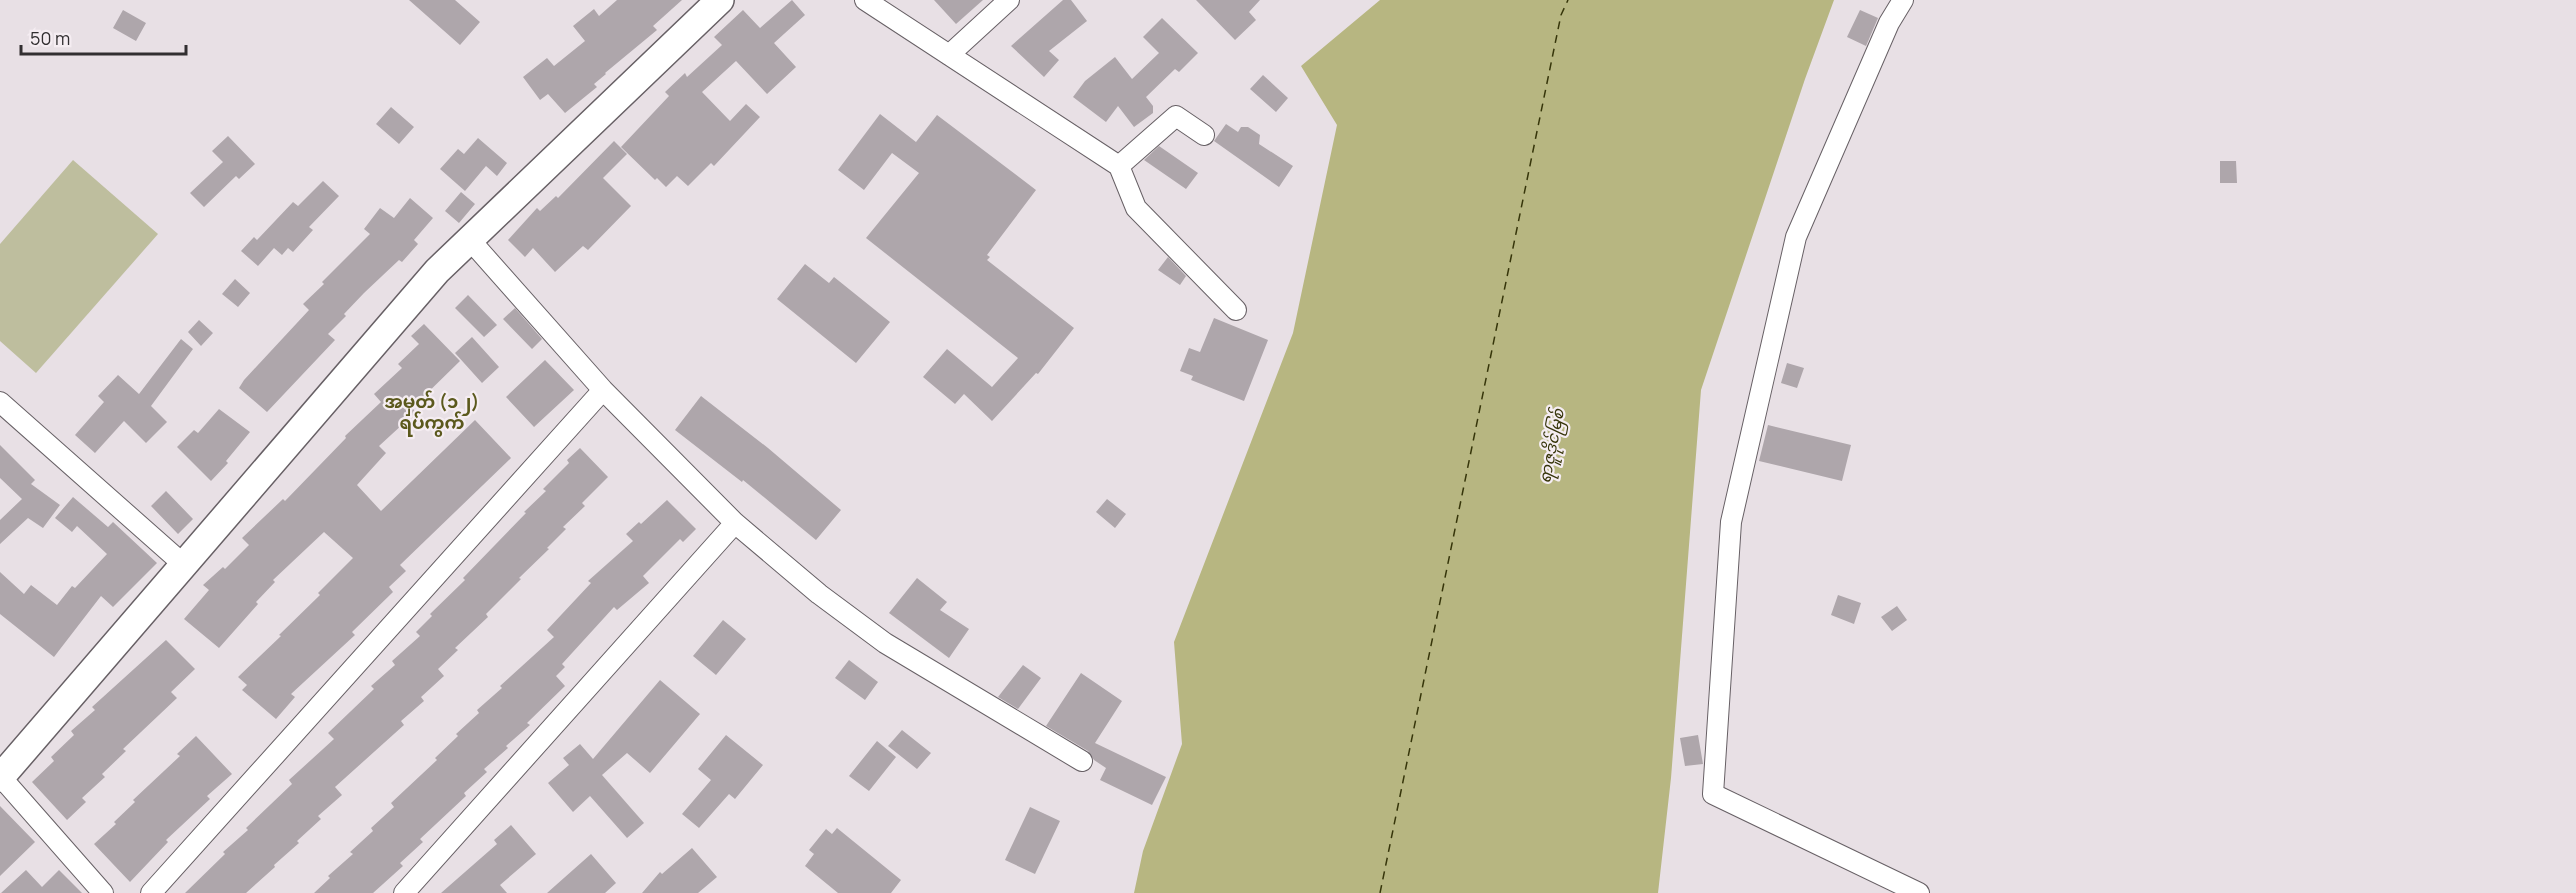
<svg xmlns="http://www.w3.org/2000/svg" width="2576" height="893" font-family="Manrope,'Noto Sans Myanmar',sans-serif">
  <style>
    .green { fill: #bebe9e }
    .water { fill: #b7b681 }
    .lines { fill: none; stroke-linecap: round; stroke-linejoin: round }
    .ferry { stroke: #36350a; stroke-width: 1.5; stroke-dasharray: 8 6; stroke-linecap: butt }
    .building { fill: #aea6ab }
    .street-casing { stroke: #676065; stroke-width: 22 }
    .secondary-casing { stroke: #676065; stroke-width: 30 }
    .street { stroke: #fff; stroke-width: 20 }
    .secondary { stroke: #fff; stroke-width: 27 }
    .labels { text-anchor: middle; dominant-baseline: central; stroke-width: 4.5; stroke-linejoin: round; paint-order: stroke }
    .water-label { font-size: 16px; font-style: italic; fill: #36350a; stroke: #f5edf2 }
    .quarter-label { font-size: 18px; font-weight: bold; fill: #5b591d; stroke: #f5edf2 }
  </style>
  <rect width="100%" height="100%" fill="#e8e0e5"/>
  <!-- green -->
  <path class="green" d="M 73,160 L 158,234 L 36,373 L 0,341 L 0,244 Z"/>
  <!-- water -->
  <path class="water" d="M 1380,0 L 1834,0 L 1805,79 L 1701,390 L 1671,778 L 1658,893 L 1134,893 L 1143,851 L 1182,744 L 1174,642 L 1293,333 L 1337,125 L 1301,66 Z"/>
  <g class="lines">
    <!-- ferry -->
    <path class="ferry" d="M 1380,893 L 1561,15 L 1568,0"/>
  </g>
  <!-- building -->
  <path class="building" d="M 409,0 L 455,0 L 480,22 L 460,45 Z
    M 617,0 L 682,0 L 653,26 L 657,30 L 605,73 L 606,74 L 594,84 L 597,87 L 565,113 L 548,94 L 540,100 L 523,77 L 547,58 L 554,66 L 585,41 L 573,26 L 594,9 L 599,16 Z
    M 792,0 L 805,15 L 774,43 L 796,67 L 767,94 L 736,61 L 702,92 L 730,121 L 746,104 L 760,117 L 714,166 L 711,163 L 688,186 L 677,176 L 666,187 L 657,178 L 655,180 L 621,147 L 669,96 L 665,92 L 685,73 L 687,77 L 722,45 L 714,37 L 743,10 L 760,28 Z
    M 934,0 L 983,0 L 956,24 Z
    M 1063,0 L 1071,0 L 1087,21 L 1049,51 L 1059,60 L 1044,77 L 1011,46 Z
    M 1196,0 L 1260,0 L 1249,12 L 1256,20 L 1235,40 Z
    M 123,10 L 146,23 L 136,41 L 113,28 Z
    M 1860,10 L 1878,18 L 1866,46 L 1847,37 Z
    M 1162,18 L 1198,53 L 1179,72 L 1175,69 L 1146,97 L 1153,106 L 1153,113 L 1134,127 L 1118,106 L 1106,122 L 1073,97 L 1085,81 L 1115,57 L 1132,79 L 1159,53 L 1143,37 Z
    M 1263,75 L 1288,98 L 1276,112 L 1250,89 Z
    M 391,107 L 414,127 L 399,144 L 376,124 Z
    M 880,114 L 916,142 L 937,115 L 1036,190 L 987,255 L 990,257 L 987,260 L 1074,328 L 1038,374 L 1036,373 L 992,421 L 964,394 L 955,404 L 923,377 L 947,349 L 992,387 L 1018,358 L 866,238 L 919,173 L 892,153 L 864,190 L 838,170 Z
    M 1226,124 L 1238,132 L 1241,127 L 1248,127 L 1260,135 L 1259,144 L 1293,166 L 1279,187 L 1214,141 Z
    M 228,136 L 255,164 L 239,179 L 236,176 L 204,207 L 190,193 L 223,162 L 212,151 Z
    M 478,138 L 507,163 L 497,176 L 486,166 L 465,191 L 440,169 L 458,149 L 464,154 Z
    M 614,141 L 627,154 L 603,178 L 631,206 L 588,250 L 583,246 L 555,272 L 533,248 L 525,257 L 508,240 L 537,208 L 540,211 L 556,196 L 558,198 Z
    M 1159,146 L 1198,173 L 1186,189 L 1144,160 Z
    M 2220,161 L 2236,161 L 2237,183 L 2220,183 Z
    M 323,181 L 339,196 L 309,227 L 313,230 L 293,252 L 288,248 L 282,255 L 274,248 L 258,266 L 241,251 L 254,237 L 257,240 L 293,202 L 298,206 Z
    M 461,192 L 475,204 L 459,223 L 445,211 Z
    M 410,198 L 433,218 L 414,240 L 418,244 L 402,262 L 399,260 L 364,293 L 344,314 L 346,316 L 328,334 L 335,340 L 267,412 L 239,388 L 244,380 L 309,310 L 303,304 L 324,284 L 322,282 L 370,234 L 364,229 L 380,208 L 394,218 Z
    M 1168,257 L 1186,276 L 1180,285 L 1158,270 Z
    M 805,264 L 829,283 L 834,277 L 890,322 L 856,363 L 777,299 Z
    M 235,279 L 250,293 L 238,307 L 222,294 Z
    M 468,295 L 497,325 L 484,337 L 455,308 Z
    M 515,308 L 542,339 L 532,349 L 503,319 Z
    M 1214,318 L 1268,340 L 1244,401 L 1191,380 L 1193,376 L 1180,371 L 1189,348 L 1200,352 Z
    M 199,320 L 213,333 L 201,346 L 188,332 Z
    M 424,324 L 460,361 L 412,408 L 416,412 L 379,446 L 386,453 L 357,485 L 381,511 L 475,420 L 511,458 L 400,565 L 406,571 L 389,587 L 393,592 L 352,632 L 355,635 L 291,694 L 295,697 L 276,719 L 242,690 L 247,685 L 238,677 L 281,636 L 279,635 L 320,595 L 318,593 L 353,558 L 324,532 L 273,580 L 275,582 L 256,602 L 258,604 L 219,648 L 184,619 L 209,590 L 203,585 L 223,567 L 225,569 L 249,545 L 242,538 L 283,499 L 285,501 L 346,438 L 345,436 L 381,402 L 374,394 L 402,368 L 398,364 L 419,344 L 411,336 Z
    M 472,337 L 499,367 L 482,383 L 455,353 Z
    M 181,339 L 193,349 L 151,406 L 167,422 L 146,443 L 124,421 L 95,453 L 75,435 L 104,402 L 98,396 L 118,375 L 139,394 Z
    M 545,360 L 574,390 L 534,427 L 506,397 Z
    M 1787,363 L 1804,368 L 1797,388 L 1781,383 Z
    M 701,396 L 768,448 L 841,510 L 816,540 L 743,480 L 742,482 L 675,430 Z
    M 219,409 L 250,432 L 226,461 L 228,463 L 211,481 L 177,447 L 194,430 L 198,433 Z
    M 1768,425 L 1851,445 L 1842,481 L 1759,461 Z
    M 0,445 L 35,480 L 31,484 L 60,505 L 43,528 L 28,518 L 0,544 L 0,520 L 22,499 L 0,478 Z
    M 580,448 L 608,477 L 582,503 L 585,506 L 563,527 L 566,529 L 547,548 L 549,549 L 519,578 L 521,579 L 486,614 L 488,617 L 455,648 L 458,650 L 438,669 L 444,676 L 421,697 L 424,701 L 401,721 L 404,725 L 335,787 L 342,795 L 318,816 L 321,819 L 297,841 L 299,843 L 274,865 L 275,867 L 246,893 L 185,893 L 225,854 L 223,852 L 248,830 L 246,828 L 292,784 L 289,780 L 334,739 L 328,733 L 374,689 L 371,686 L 395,665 L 392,661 L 420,636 L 416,632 L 432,616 L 430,614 L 465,580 L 463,578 L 526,513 L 524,512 L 546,491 L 543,489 L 569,463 L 567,460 Z
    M 166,491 L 193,519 L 178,534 L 151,506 Z
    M 73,497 L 108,527 L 113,522 L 157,563 L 113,607 L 101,596 L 54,657 L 0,614 L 0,572 L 24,594 L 31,585 L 57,605 L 72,586 L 75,588 L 107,554 L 77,526 L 72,532 L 55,518 Z
    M 1107,499 L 1126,514 L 1115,528 L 1096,512 Z
    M 667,500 L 696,529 L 683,542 L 680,539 L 643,576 L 649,583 L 617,610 L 614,607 L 562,664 L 565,667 L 556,676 L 565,686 L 527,723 L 530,725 L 506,746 L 508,748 L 484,769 L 487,772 L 464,793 L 466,796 L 420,839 L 423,842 L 400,863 L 403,866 L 373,893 L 314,893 L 330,878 L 328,876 L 353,854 L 350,852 L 373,831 L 371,828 L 394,807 L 391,803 L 437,760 L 435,758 L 458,736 L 456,734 L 479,713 L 477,710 L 502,688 L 500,686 L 554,637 L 547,630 L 591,583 L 588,581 L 633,541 L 626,534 L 639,522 L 641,524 Z
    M 917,578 L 947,602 L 940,610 L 969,629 L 949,658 L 889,613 Z
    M 1838,595 L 1861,603 L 1854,624 L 1831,615 Z
    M 1897,606 L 1907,620 L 1892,631 L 1881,617 Z
    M 723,620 L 746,639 L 716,675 L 693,656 Z
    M 166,640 L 195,669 L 171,692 L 177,698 L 123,749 L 126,751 L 102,774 L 105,777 L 82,798 L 86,802 L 67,820 L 32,782 L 54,761 L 51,757 L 74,735 L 71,731 L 95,710 L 92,707 Z
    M 849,660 L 878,682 L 865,700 L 835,678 Z
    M 1023,665 L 1041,678 L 1018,709 L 998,697 Z
    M 1081,673 L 1122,701 L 1095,743 L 1166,777 L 1152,805 L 1100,780 L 1106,768 L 1094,760 L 1088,751 L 1046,726 Z
    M 660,680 L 700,714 L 650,773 L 627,753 L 602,775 L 644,823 L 627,838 L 590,796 L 573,812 L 548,783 L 569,765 L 563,758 L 580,744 L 593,759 Z
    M 902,730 L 931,753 L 917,769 L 888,746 Z
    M 726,735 L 763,765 L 735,799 L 729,794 L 699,828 L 682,814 L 711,780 L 698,769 Z
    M 1698,735 L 1703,764 L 1685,766 L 1680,738 Z
    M 196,736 L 232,774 L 207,796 L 210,799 L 166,840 L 168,842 L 130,882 L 94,844 L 116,824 L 114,822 L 135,802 L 133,800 L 180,756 L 177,754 Z
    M 877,741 L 896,757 L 869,791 L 849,776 Z
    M 0,806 L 35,842 L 0,876 Z
    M 1030,807 L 1060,821 L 1035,874 L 1005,860 Z
    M 511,825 L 536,854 L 500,885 L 507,893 L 441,893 L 497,844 L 494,840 Z
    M 837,828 L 901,880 L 891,893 L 838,893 L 805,866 L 814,854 L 809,850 L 826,829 L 832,834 Z
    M 692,848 L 717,877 L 698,893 L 642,893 L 660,872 L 662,874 Z
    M 591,854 L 616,883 L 605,893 L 547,893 Z
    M 26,870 L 42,887 L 59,870 L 82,893 L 1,893 Z"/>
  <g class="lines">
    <defs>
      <path id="street" d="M 865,0 L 1119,166 L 1136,208 L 1236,310
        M 1903,0 L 1889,23 L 1796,237 L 1731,522 L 1713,794 L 1919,893
        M 949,55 L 1009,0
        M 1119,166 L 1176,116 L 1204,135
        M 470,240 L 603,390 L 735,523 L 819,594 L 885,643 L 1082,761
        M 0,402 L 183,564
        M 1,777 L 103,893
        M 151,893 L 603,390
        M 404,893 L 735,523"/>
      <path id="secondary" d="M 0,778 L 437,271 L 720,0"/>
    </defs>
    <!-- street casing -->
    <use href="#street" class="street-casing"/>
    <!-- secondary casing -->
    <use href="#secondary" class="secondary-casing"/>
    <!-- street -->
    <use href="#street" class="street"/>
    <!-- secondary -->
    <use href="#secondary" class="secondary"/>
  </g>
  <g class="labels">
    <!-- water labels -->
    <g class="water-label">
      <text transform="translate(1551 446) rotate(-79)">ရာဇူဒိုင်မြစ်</text>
    </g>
    <!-- quarter labels -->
    <g class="quarter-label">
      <text x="432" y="401">အမှတ် (၁၂)<tspan x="432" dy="21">ရပ်ကွက်</tspan></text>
    </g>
  </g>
  <!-- scale -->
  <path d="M21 45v9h165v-9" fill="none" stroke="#322f31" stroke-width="3"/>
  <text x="30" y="45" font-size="18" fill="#322f31" stroke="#f5edf2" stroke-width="4.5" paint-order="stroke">50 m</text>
</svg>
